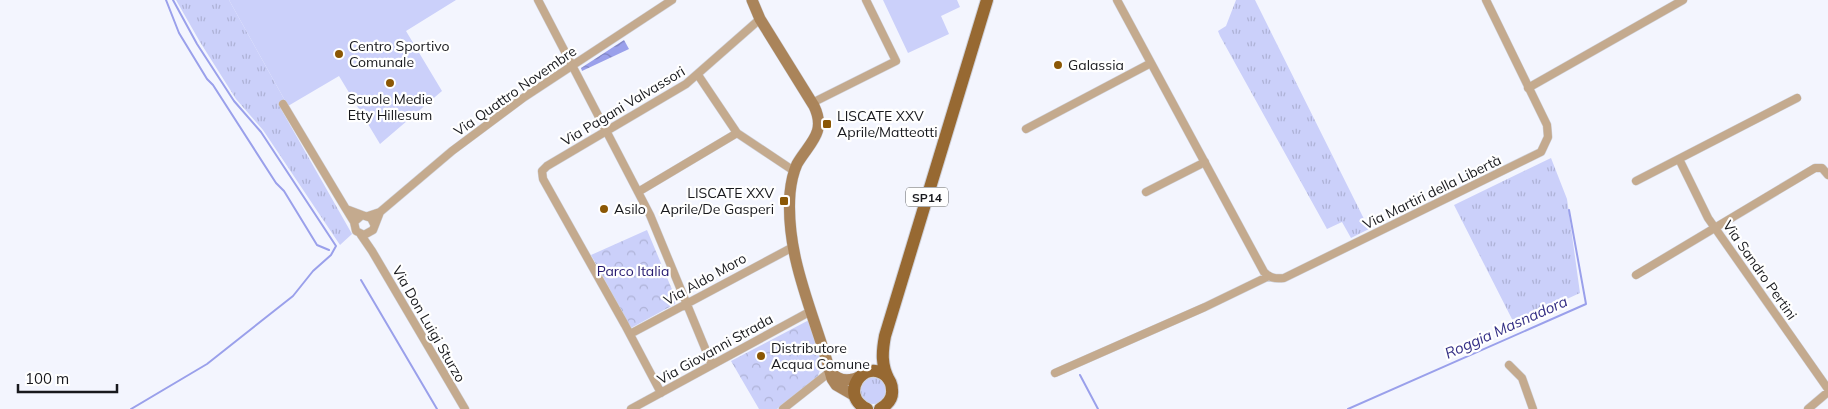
<svg xmlns="http://www.w3.org/2000/svg" width="1828" height="409" font-family="Mulish,sans-serif">
  <style>
    .grass { fill: url(#grass-tufts) }
    .park { fill: url(#park-crowns) }
    .pitch { fill: #cbd0fa }
    .water { fill: url(#water-waves) }
    .lines { fill: none; stroke-linecap: round; stroke-linejoin: round }
    .stream { stroke: #9aa0eb; stroke-width: 2 }
    .street-casing { stroke: #d0d2da; stroke-width: 9 }
    .secondary-casing { stroke: #d0d2da; stroke-width: 12 }
    .primary-casing { stroke: #d0d2da; stroke-width: 14 }
    .street { stroke: #c4aa8e; stroke-width: 8 }
    .secondary { stroke: #aa845a; stroke-width: 11 }
    .primary { stroke: #976932; stroke-width: 12 }
    .poi-dot { fill: #8b5704; stroke: #fff; stroke-width: 2 }
    .labels { text-anchor: middle; dominant-baseline: central; stroke-width: 4.5; stroke-linejoin: round; paint-order: stroke }
    .shield { fill: #fff; stroke: #5d5e61; stroke-width: 1 }
    .shield-label { font-size: 12px; font-weight: bold; fill: #18191d }
    .poi-label { font-size: 14px; fill: #18191d; stroke: #fff; text-anchor: start }
    .street-label { font-size: 14px; fill: #18191d; stroke: #fff }
    .park-label { font-size: 14px; fill: #251a6f; stroke: #fff }
    .water-label { font-size: 15px; font-style: italic; fill: #342f85; stroke: #fff }
  </style>
  <defs>
    <pattern id="grass-tufts" width="24" height="20" patternUnits="userSpaceOnUse" patternTransform="scale(1.25)"><rect width="24" height="20" fill="#cbd0fa"/><path d="M3 7l-1-3M5 7V3M7 7l1-3M15 17l-1-3M17 17v-4M19 17l1-3" fill="none" stroke="#aeb2d6"/></pattern>
    <pattern id="park-crowns" width="20" height="18" patternUnits="userSpaceOnUse" patternTransform="scale(1.25)"><rect width="20" height="18" fill="#cbd0fa"/><path d="M2 6a3 3 0 1 1 6 0M12 15a3 3 0 1 1 6 0" fill="none" stroke="#aeb2d6"/></pattern>
    <pattern id="water-waves" width="16" height="10" patternUnits="userSpaceOnUse" patternTransform="scale(1.25)"><rect width="16" height="10" fill="#9aa0eb"/><path d="M0 5q4-4 8 0t8 0" fill="none" stroke="#7d82be"/></pattern>
  </defs>
  <rect width="100%" height="100%" fill="#f3f5fe"/>
  <!-- grass -->
  <path class="grass" d="M 176,0 L 229,0 L 288,106 L 281,109 L 352,234 L 340,245 L 263,130 L 236,99 L 200,42 Z
    M 1236,0 L 1255,0 L 1369,229 L 1351,238 L 1342,222 L 1327,229 L 1220,36 L 1218,31 L 1226,26 Z
    M 1551,158 L 1567,199 L 1580,293 L 1514,323 L 1454,205 Z
    M859 390a14 14 0 1 1 28 0a14 14 0 1 1-28 0Z"/>
  <!-- park -->
  <path class="park" d="M 647,230 L 676,299 L 675,304 L 631,328 L 591,255 Z
    M 809,320 L 821,357 L 822,365 L 817,378 L 777,409 L 759,409 L 731,361 Z"/>
  <!-- pitch -->
  <path class="pitch" d="M 229,0 L 456,0 L 406,31 L 442,91 L 380,144 L 339,76 L 288,106 Z
    M 883,0 L 957,0 L 960,7 L 941,16 L 949,34 L 908,53 Z"/>
  <!-- water -->
  <path class="water" d="M 624,40 L 629,49 L 582,71 L 581,68 Z"/>
  <g class="lines">
    <!-- stream -->
    <path class="stream" d="M 166,0 L 179,33 L 207,79 L 213,85 L 276,183 L 284,191 L 317,245 L 329,250
      M 361,280 L 437,409
      M 1080,375 L 1098,409
      M 131,409 L 207,364 L 293,296 L 313,271 L 331,255 L 336,246 L 261,132 L 234,101 L 197,44 L 173,0
      M 1348,409 L 1586,304 L 1569,210"/>
    <defs>
      <path id="street" d="M 538,0 L 650,215 L 712,365
        M 1117,0 L 1264,272 C 1270,278 1275,279 1284,278 L 1541,152 L 1548,137 L 1547,125 L 1486,0
        M 698,75 L 737,133 L 794,171
        M 1528,88 L 1683,0
        M 812,103 L 896,61 L 866,0
        M 283,104 L 346,209
        M 1026,129 L 1151,63
        M 1679,159 L 1708,218 L 1828,389
        M 1636,181 L 1797,98
        M 638,192 L 737,133
        M 1146,192 L 1205,162
        M 380,212 L 452,151 L 523,98 L 672,0
        M 368,216 L 380,212 L 373,230 L 364,235 L 356,231 L 354,222 L 362,215 L 371,218 L 374,224
        M 354,222 L 346,209 L 362,215
        M 361,235 L 372,251 L 465,409
        M 1636,275 L 1815,168 L 1822,168 L 1828,175
        M 630,334 L 793,247
        M 1509,365 L 1522,378 L 1533,409
        M 1055,373 L 1205,307 L 1269,276
        M 661,393 L 625,325 L 543,179 L 542,171 L 547,166 L 686,84 L 760,19
        M 631,409 L 811,311
        M 783,409 L 831,371
        M 1808,409 L 1828,392"/>
      <path id="secondary" d="M 752,0 L 760,19 L 814,106 C 827,133 809,143 797,164 C 793,173 791,183 790,193 C 785,259 816,317 832,379 L 836,385 L 855,396
        M 831,372 C 839,382 851,381 861,376"/>
      <path id="primary" d="M 889,380 C 881,365 882,352 885,336 L 987,0
        M 867,409 C 838,395 864,357 886,376 C 890,380 892,385 892,390 C 893,399 887,405 880,409"/>
    </defs>
    <!-- street casing -->
    <use href="#street" class="street-casing"/>
    <!-- secondary casing -->
    <use href="#secondary" class="secondary-casing"/>
    <!-- primary casing -->
    <use href="#primary" class="primary-casing"/>
    <!-- street -->
    <use href="#street" class="street"/>
    <!-- secondary -->
    <use href="#secondary" class="secondary"/>
    <!-- primary -->
    <use href="#primary" class="primary"/>
  </g>
  <!-- markers -->
  <g class="poi-dot">
    <circle cx="339" cy="54" r="5"/>
    <circle cx="1058" cy="65" r="5"/>
    <circle cx="390" cy="83" r="5"/>
    <rect x="822" y="119" width="10" height="10" rx="2.5"/>
    <rect x="779" y="196" width="10" height="10" rx="2.5"/>
    <circle cx="604" cy="209" r="5"/>
    <circle cx="761" cy="356" r="5"/>
  </g>
  <g class="labels">
    <!-- shield labels -->
    <rect class="shield" x="906" y="187.5" width="42" height="19" rx="4"/>
    <g class="shield-label">
      <text x="927" y="197">SP14</text>
    </g>
    <!-- poi labels -->
    <g class="poi-label">
      <text x="349" y="46">Centro Sportivo<tspan x="349" dy="16">Comunale</tspan></text>
      <text x="1068" y="65">Galassia</text>
      <text x="390" y="99" text-anchor="middle">Scuole Medie<tspan x="390" dy="16">Etty Hillesum</tspan></text>
      <text x="837" y="116">LISCATE XXV<tspan x="837" dy="16">Aprile/Matteotti</tspan></text>
      <text x="774" y="193" text-anchor="end">LISCATE XXV<tspan x="774" dy="16">Aprile/De Gasperi</tspan></text>
      <text x="614" y="209">Asilo</text>
      <text x="771" y="348">Distributore<tspan x="771" dy="16">Acqua Comune</tspan></text>
    </g>
    <!-- street labels -->
    <g class="street-label">
      <text transform="translate(515 91) rotate(-35)">Via Quattro Novembre</text>
      <text transform="translate(623 106) rotate(-31)">Via Pagani Valvassori</text>
      <text transform="translate(1432 192) rotate(-26)">Via Martiri della Libertà</text>
      <text transform="translate(1760 270) rotate(55)">Via Sandro Pertini</text>
      <text transform="translate(705 279) rotate(-29)">Via Aldo Moro</text>
      <text transform="translate(429 324) rotate(60)">Via Don Luigi Sturzo</text>
      <text transform="translate(715 349) rotate(-29)">Via Giovanni Strada</text>
    </g>
    <!-- park labels -->
    <g class="park-label">
      <text x="633" y="271">Parco Italia</text>
    </g>
    <!-- water labels -->
    <g class="water-label">
      <text transform="translate(1506 327) rotate(-24)">Roggia Masnadora</text>
    </g>
  </g>
  <!-- scale -->
  <path d="M18 384v8h99v-8" fill="none" stroke="#18191d" stroke-width="2.5"/>
  <text x="25" y="384" font-size="15" fill="#18191d" stroke="#ffffff" stroke-width="4" paint-order="stroke">100 m</text>
</svg>
